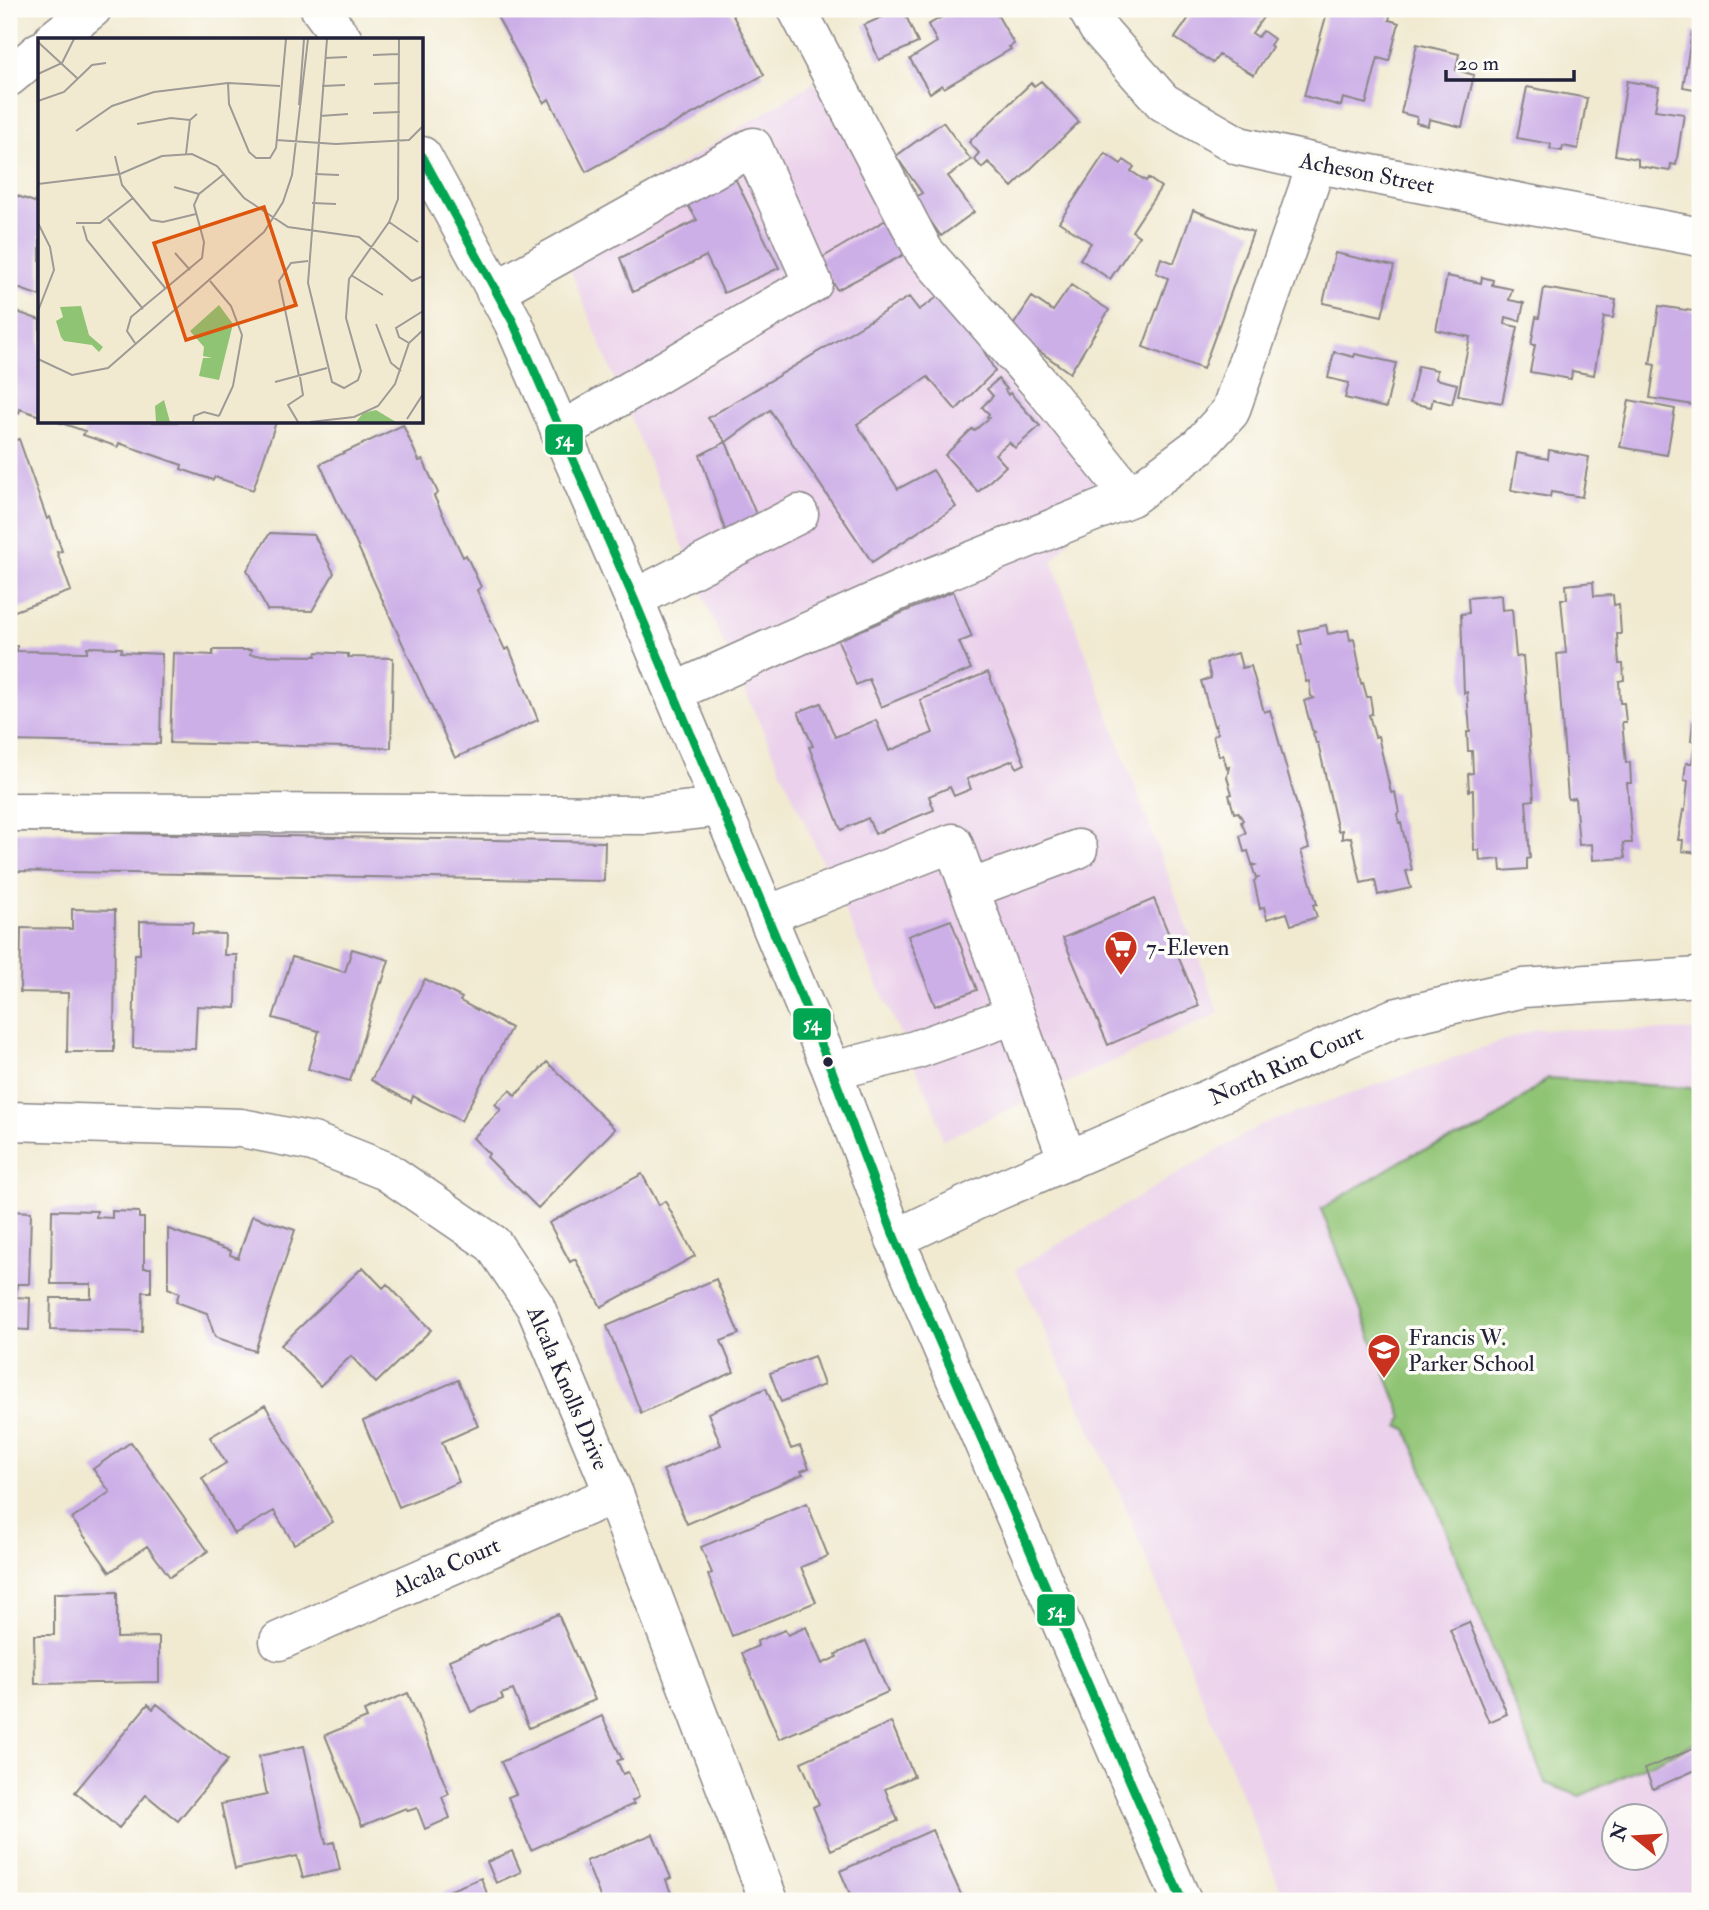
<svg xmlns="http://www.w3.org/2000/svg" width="1709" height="1910" font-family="'IM FELL Double Pica',serif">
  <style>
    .built { fill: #ebd1eb; fill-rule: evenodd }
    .green { fill: #90c475; stroke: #597358; stroke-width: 2 }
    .building { fill: #ccafe7 }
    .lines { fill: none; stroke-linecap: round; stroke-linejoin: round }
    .minor-casing { stroke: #8a8686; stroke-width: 41 }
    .major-casing { stroke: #8a8686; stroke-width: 41 }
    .minor { stroke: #fff; stroke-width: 38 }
    .major { stroke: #fff; stroke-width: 38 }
    .bus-1-casing { stroke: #fdfcf7; stroke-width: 14 }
    .bus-1 { stroke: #00a651; stroke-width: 9 }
    .bus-dot { fill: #22223b; stroke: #fdfcf7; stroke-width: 2.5 }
    .labels { text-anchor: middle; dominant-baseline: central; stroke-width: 7; stroke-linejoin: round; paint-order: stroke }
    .street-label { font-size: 23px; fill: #22223b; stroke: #fdfcf7 }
    .poi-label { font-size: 23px; fill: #22223b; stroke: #fdfcf7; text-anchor: start }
    .inset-road { fill: none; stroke: #9e9a95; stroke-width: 2 }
    .view { fill: #de560e; fill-opacity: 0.15; stroke: #de560e; stroke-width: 3.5 }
    .inset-edge { fill: none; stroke: #22223b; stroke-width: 3.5 }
    .line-badge { stroke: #fdfcf7; stroke-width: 2.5 }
    .badge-label { font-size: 19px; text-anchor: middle; font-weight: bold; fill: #fff }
  </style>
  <rect width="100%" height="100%" fill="#fdfcf7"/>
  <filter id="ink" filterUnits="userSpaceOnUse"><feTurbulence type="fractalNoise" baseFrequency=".0143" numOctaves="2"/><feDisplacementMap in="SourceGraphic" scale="14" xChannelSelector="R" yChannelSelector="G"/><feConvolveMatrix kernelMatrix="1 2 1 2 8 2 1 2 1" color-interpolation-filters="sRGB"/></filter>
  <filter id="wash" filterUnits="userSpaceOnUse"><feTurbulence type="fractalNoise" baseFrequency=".00686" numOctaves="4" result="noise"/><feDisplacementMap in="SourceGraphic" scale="28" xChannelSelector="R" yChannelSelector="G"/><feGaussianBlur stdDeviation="1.57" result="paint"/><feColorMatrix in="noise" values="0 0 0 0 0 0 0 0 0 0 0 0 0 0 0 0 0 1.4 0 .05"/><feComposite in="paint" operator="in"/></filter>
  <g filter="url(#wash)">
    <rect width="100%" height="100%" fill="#f1ead1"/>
    <!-- built -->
    <path class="built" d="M 814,82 L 1109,488 L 1052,562 L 1219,1013 L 942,1140 L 936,1113 L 717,629 L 558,240 Z
      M 1537,1029 L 1700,1031 L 1700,1901 L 1285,1901 L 1119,1491 L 1016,1269 L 1261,1125 ZM 1614,1815 L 1656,1815 L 1656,1857 L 1614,1857 Z"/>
    <!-- green -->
    <path class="green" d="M 1548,1078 L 1690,1088 L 1700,1093 L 1700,1741 L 1580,1796 L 1545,1783 L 1407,1430 L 1399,1426 L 1403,1418 L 1321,1209 L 1413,1154 L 1484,1128 Z"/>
    <g id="blocks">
      <!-- building -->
      <path class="building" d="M 493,9 L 735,9 L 731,12 L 764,75 L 586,172 L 549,99 L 544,103 Z
        M 900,9 L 903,9 L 918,43 L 879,60 L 864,25 Z
        M 956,9 L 994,9 L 1014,44 L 1009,47 L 1011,49 L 944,88 L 942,85 L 930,93 L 910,59 L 937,42 L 928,25 Z
        M 1195,9 L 1269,9 L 1252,33 L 1258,37 L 1263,31 L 1274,39 L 1270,45 L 1272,47 L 1254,75 L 1219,55 L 1213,63 L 1175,38 Z
        M 1328,9 L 1355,11 L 1356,9 L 1392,9 L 1389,20 L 1399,23 L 1389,61 L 1378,58 L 1366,104 L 1343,98 L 1341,106 L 1304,96 Z
        M 1692,32 L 1700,34 L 1700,90 L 1683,87 Z
        M 1417,44 L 1459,54 L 1456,70 L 1474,75 L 1462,127 L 1429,119 L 1428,126 L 1416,123 L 1417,117 L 1401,113 Z
        M 1041,81 L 1079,122 L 1012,187 L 988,162 L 982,168 L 974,159 L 979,153 L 969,142 L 1031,83 L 1034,86 Z
        M 1627,81 L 1659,87 L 1655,110 L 1684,114 L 1676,165 L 1671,164 L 1670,171 L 1638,166 L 1638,159 L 1615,155 Z
        M 1527,87 L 1587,98 L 1578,149 L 1563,146 L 1562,151 L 1550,149 L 1551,144 L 1517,138 Z
        M 943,122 L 971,160 L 948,176 L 974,212 L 941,236 L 914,198 L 922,193 L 896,156 Z
        M 1105,153 L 1121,164 L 1124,160 L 1134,167 L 1131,171 L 1146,181 L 1148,178 L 1161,187 L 1132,231 L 1139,236 L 1110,279 L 1080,259 L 1091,243 L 1059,222 Z
        M 730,168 L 779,268 L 724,293 L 706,256 L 633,292 L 620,258 L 697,220 L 681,194 Z
        M 9,193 L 40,204 L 40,296 L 9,285 Z
        M 1193,210 L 1253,232 L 1203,369 L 1143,347 L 1168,278 L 1156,273 L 1161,258 L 1174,263 Z
        M 886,220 L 905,254 L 837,290 L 820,259 Z
        M 1335,253 L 1394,266 L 1382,316 L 1323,303 Z
        M 1447,276 L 1481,283 L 1482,277 L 1493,280 L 1492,285 L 1512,289 L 1509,300 L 1524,303 L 1520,321 L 1506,317 L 1505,324 L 1518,327 L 1502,403 L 1458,395 L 1470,337 L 1436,330 Z
        M 1071,285 L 1109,310 L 1070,373 L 1010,330 L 1032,297 L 1053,311 Z
        M 1544,288 L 1616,300 L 1613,318 L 1604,317 L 1594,375 L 1572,371 L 1571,379 L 1530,372 L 1535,345 L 1531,345 L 1536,317 L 1539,318 Z
        M 939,296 L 979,342 L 995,371 L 956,410 L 928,377 L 857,424 L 898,489 L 933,470 L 956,507 L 872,562 L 770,410 L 726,442 L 758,519 L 727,536 L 700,455 L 726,442 L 708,418 L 909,297 L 919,310 Z
        M 1659,306 L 1700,312 L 1700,406 L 1650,398 L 1655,365 L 1650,364 Z
        M 9,309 L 40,320 L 40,416 L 20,409 L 19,413 L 9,410 Z
        M 1334,352 L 1354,357 L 1355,354 L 1396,363 L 1386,408 L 1345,398 L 1349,383 L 1328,378 Z
        M 1418,366 L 1437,370 L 1436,379 L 1457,384 L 1452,404 L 1433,399 L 1431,407 L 1410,403 Z
        M 998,379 L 1007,389 L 1005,390 L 1008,395 L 1010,393 L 1040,426 L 1015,448 L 1009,442 L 995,454 L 1006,466 L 978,492 L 945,455 L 972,429 L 974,431 L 989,418 L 987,417 L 989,414 L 982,407 L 993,396 L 987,389 Z
        M 1629,400 L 1675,409 L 1667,455 L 1620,447 Z
        M 58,422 L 276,422 L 253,490 L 215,477 L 213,480 L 181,469 L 182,465 L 119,443 L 118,447 L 83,435 L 85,431 Z
        M 403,425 L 419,461 L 423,460 L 438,493 L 434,496 L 463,557 L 466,555 L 481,587 L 477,590 L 505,650 L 509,648 L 538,720 L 455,758 L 320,464 Z
        M 19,439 L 47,519 L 50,517 L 62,551 L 57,552 L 71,591 L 9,613 L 9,442 Z
        M 1549,450 L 1589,457 L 1582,497 L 1551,492 L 1550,497 L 1511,490 L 1517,453 L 1548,459 Z
        M 270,533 L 314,535 L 334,573 L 312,611 L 267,610 L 247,570 Z
        M 1593,582 L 1594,596 L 1613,595 L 1614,605 L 1619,604 L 1621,634 L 1617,634 L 1619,664 L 1623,664 L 1624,680 L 1619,681 L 1620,703 L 1624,703 L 1626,722 L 1622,722 L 1626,763 L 1630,762 L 1631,783 L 1627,783 L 1632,843 L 1623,843 L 1625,858 L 1593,860 L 1592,844 L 1579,845 L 1575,798 L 1568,799 L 1557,654 L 1566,653 L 1561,599 L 1567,599 L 1566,585 Z
        M 953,591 L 972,637 L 959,642 L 971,669 L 881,707 L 869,679 L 856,685 L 838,640 Z
        M 1501,595 L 1502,610 L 1512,609 L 1516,657 L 1523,656 L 1534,800 L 1526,801 L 1530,858 L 1527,859 L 1527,869 L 1501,871 L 1500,859 L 1480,861 L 1479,850 L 1474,850 L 1473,790 L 1469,791 L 1468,774 L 1473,773 L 1472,751 L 1468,751 L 1467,732 L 1470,732 L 1467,692 L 1464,693 L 1461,614 L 1469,613 L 1468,598 Z
        M 1326,625 L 1328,634 L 1348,630 L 1350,640 L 1354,639 L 1360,669 L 1358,669 L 1361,684 L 1363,683 L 1367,697 L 1370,697 L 1372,709 L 1372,714 L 1369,715 L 1375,737 L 1378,736 L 1391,793 L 1395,792 L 1399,813 L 1397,814 L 1399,823 L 1401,823 L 1412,870 L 1406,871 L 1411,888 L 1378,895 L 1375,880 L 1361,883 L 1351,837 L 1342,839 L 1342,830 L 1338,831 L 1318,743 L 1316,743 L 1313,733 L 1315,732 L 1312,730 L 1304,701 L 1314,698 L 1311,696 L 1309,681 L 1306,682 L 1298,646 L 1302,644 L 1299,631 Z
        M 9,646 L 17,646 L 17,651 L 87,652 L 87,647 L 122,648 L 121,652 L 162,654 L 160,744 L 9,741 Z
        M 213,650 L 251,650 L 250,655 L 316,656 L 317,652 L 348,654 L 348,657 L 393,658 L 391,748 L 170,743 L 173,653 L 213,655 Z
        M 1238,653 L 1242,668 L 1251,666 L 1264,712 L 1270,710 L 1309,848 L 1301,851 L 1317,904 L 1313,905 L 1317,917 L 1291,925 L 1287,913 L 1267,919 L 1264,907 L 1260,909 L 1254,881 L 1258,878 L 1256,878 L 1252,866 L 1255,865 L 1252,864 L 1248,851 L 1244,852 L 1240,836 L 1246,833 L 1241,822 L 1243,820 L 1238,812 L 1234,813 L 1229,795 L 1232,794 L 1227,777 L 1229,767 L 1227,768 L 1223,755 L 1219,756 L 1213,736 L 1218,733 L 1215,727 L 1216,725 L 1214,726 L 1201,681 L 1211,678 L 1207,662 Z
        M 988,672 L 1025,764 L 1017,768 L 1013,760 L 967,779 L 971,789 L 954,796 L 950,787 L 929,796 L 934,810 L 875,834 L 868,818 L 841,830 L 809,747 L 813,746 L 798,712 L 821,703 L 835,737 L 876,720 L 889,751 L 933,733 L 920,700 Z
        M 1698,702 L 1700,702 L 1700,853 L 1682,851 L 1683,840 L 1678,840 L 1683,810 L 1685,811 L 1688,781 L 1684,780 L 1686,763 L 1692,763 L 1695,741 L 1691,741 L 1693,722 L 1696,722 Z
        M 9,831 L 605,842 L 604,881 L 9,871 Z
        M 1154,899 L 1199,1006 L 1108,1045 L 1063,938 Z
        M 72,909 L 115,910 L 114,1052 L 67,1052 L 68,993 L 20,992 L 21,928 L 72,929 Z
        M 951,920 L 977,990 L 935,1006 L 908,936 Z
        M 140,921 L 193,922 L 192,933 L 225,934 L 224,955 L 237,955 L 236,1008 L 197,1006 L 195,1049 L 133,1048 L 135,954 L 140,954 Z
        M 352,949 L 389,960 L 382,983 L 380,982 L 350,1081 L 308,1069 L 319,1031 L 273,1018 L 292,957 L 345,972 Z
        M 425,979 L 462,998 L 460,1001 L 511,1028 L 461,1121 L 413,1096 L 411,1102 L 371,1080 Z
        M 547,1062 L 615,1129 L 538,1208 L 487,1157 L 489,1154 L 473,1138 L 501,1110 L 495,1104 L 510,1090 L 515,1096 Z
        M 642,1174 L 659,1205 L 665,1201 L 695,1256 L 601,1307 L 575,1259 L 570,1262 L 549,1223 Z
        M 52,1210 L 97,1211 L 96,1217 L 112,1218 L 112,1211 L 139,1212 L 139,1218 L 144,1218 L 144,1268 L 151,1268 L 151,1292 L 143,1292 L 142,1332 L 50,1330 L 51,1298 L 91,1298 L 91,1284 L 51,1284 Z
        M 9,1211 L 31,1212 L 29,1284 L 17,1284 L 16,1297 L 30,1298 L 29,1330 L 9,1329 Z
        M 252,1216 L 295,1230 L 255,1351 L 215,1337 L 207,1313 L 176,1302 L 179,1293 L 168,1288 L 168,1229 L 231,1251 L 230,1255 L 238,1258 Z
        M 363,1267 L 383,1288 L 387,1284 L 431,1330 L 376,1383 L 351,1356 L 320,1386 L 281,1345 Z
        M 716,1279 L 739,1334 L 721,1341 L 734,1372 L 641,1413 L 607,1326 Z
        M 814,1356 L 824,1385 L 781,1402 L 770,1373 Z
        M 458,1380 L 478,1426 L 442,1442 L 459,1482 L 399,1507 L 363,1421 Z
        M 766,1388 L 791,1449 L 800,1446 L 809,1468 L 801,1471 L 803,1474 L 687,1524 L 663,1470 L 721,1445 L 708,1413 Z
        M 265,1405 L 333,1522 L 294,1544 L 274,1511 L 234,1534 L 202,1478 L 226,1463 L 210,1437 Z
        M 131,1442 L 208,1551 L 170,1577 L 147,1546 L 110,1572 L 72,1519 L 110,1492 L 93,1469 Z
        M 807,1503 L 828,1556 L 801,1567 L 816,1602 L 732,1636 L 708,1575 L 712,1573 L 701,1547 Z
        M 117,1592 L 117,1638 L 159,1637 L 159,1682 L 35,1684 L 34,1635 L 54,1635 L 54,1593 Z
        M 558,1614 L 595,1700 L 529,1728 L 513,1690 L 501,1694 L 503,1699 L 471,1712 L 449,1660 Z
        M 1469,1622 L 1507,1714 L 1489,1722 L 1450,1630 Z
        M 806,1627 L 822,1664 L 837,1657 L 836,1654 L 866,1641 L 888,1692 L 779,1739 L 742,1653 L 758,1646 L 757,1641 L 785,1630 L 788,1635 Z
        M 408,1693 L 449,1794 L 442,1797 L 450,1818 L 425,1829 L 417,1808 L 408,1811 L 406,1808 L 362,1826 L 325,1735 L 367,1718 L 364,1711 Z
        M 148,1704 L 153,1709 L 157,1704 L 228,1760 L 178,1821 L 146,1795 L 119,1828 L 75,1792 Z
        M 602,1716 L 622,1759 L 617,1761 L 623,1774 L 628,1772 L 639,1797 L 632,1801 L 634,1804 L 531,1850 L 508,1797 L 516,1794 L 501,1762 Z
        M 891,1722 L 914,1776 L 885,1789 L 898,1821 L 831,1850 L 813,1807 L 819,1804 L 801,1762 Z
        M 304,1746 L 326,1844 L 334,1842 L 340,1870 L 303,1878 L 297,1856 L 235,1869 L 221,1804 L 267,1795 L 259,1756 Z
        M 1700,1746 L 1700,1768 L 1653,1789 L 1645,1769 Z
        M 932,1830 L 964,1901 L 853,1901 L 840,1871 Z
        M 653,1834 L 671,1878 L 666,1880 L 674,1901 L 595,1901 L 601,1899 L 586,1861 Z
        M 512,1851 L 521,1872 L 496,1883 L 487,1862 Z
        M 481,1878 L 490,1901 L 429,1901 L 428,1899 Z"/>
    </g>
  </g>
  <g filter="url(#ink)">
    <use href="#blocks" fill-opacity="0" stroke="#8a8686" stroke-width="2"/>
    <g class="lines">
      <defs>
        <path id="minor" d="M 797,9 L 924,251 L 1046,391 L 1131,497
          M 1087,9 L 1098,28 L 1163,102 L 1239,146 L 1329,166 L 1700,237
          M 53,40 L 92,9
          M 9,77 L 40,51
          M 495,291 L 753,147 L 813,283 L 560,432
          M 634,599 L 799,514
          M 674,692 L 907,587 L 1131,497 L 1199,446 L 1230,412 L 1317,163
          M 9,812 L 646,815 L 722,807
          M 970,889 L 1078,849
          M 767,915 L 953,843 L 1068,1161
          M 832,1071 L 915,1050 L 1014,1015
          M 9,1121 L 241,1128 L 313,1142 L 386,1171 L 493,1244 L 535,1306 L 614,1494 L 769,1901
          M 895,1239 L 979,1199 L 1394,1018 L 1523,988 L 1700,977
          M 279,1641 L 614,1494"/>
        <path id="major" d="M 320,9 L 343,40
          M 422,156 L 513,322 L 634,599 L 832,1071 L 895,1239 L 1182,1901"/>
      </defs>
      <!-- minor casing -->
      <use href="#minor" class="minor-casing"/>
      <!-- major casing -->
      <use href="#major" class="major-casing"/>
      <!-- minor -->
      <use href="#minor" class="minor"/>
      <!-- major -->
      <use href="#major" class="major"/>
      <defs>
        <path id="bus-1" d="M 422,156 L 513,322 L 634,599 L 832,1071 L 895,1239 L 1182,1901"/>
      </defs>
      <!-- bus-1 casing -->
      <use href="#bus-1" class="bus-1-casing"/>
      <!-- bus-1 -->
      <use href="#bus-1" class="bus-1"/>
    </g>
  </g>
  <!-- icons -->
  <defs>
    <symbol id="supermarket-pin" viewBox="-11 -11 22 30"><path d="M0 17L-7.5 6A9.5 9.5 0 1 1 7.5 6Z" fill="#c8321e" stroke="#fdfcf7"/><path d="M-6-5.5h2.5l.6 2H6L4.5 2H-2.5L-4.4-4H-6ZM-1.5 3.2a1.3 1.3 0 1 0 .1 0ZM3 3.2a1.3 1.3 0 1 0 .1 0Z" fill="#fff"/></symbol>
    <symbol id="school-pin" viewBox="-11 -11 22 30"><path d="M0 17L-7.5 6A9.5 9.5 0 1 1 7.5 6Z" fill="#c8321e" stroke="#fdfcf7"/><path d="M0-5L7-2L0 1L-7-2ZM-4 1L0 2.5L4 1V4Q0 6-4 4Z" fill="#fff"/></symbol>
  </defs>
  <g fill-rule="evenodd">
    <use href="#supermarket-pin" x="1102" y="928" width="38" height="52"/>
    <use href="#school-pin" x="1365" y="1331" width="38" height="52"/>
  </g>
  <!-- markers -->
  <circle class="bus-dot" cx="828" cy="1062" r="6"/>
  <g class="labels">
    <!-- street labels -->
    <g class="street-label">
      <text transform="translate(1367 173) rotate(11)">Acheson Street</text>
      <text transform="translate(1286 1065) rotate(-24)">North Rim Court</text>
      <text transform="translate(568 1388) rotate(67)">Alcala Knolls Drive</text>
      <text transform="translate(446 1567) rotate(-24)">Alcala Court</text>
    </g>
    <!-- poi labels -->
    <g class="poi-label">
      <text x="1146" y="947">7-Eleven</text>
      <text x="1408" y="1337">Francis W.<tspan x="1408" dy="26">Parker School</tspan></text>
    </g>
  </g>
  <!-- overview -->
  <g transform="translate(38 38)">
    <rect width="385" height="385" fill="#f1ead1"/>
    <path d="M 181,267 L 195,286 L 181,342 L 161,338 L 165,320 L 174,320 L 165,318 L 166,309 L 152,293 ZM 43,268 L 51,297 L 65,309 L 61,314 L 54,307 L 26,303 L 23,299 L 18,283 L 25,279 L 22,269 ZM 126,362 L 132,384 L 118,384 L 117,368 ZM 338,372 L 358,384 L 318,384 L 325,375 Z" fill="#90c475"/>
    <path class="inset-road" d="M 289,1 L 270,245 L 294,344 L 306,350 L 320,342 L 323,333 L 308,280 L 311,241 L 351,184 L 360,161 L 361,1M 0,4 L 39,40M 335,17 L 361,16M 287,20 L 309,19M 0,36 L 24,25 L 36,1M 190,45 L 191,66 L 211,114 L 218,120 L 232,120 L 238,110 L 248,1M 336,46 L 362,45M 284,48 L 307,47M 0,63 L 26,54 L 54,27 L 68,25M 261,67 L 266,1M 335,75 L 362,74M 282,78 L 310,76M 99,86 L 133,80 L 152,82M 38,93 L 74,68 L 116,54 L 190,45 L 242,48M 238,102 L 298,106 L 371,102 L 385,88M 148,116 L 152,82 L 159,76M 77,118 L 84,147 L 113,182 L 125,184 L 158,176M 277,136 L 301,137M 0,146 L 82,136 L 124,118 L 154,116 L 179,128 L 206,160 L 250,189 L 321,199 L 374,243 L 385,238M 136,149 L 161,156M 274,165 L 298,166M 70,181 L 128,251M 351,184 L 380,204M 0,185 L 12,209 L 16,232 L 0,273M 38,185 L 62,185 L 95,160M 45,188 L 49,202 L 105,271M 137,215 L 152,232M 313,237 L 345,257M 172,243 L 193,268 L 204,297 L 195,348 L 181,378M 338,286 L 353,325 L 363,333M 97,305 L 89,293 L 93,279 L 164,220 L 166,204 L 156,167 L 161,156 L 186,136M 371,305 L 361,299 L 358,290 L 385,273M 0,321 L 34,337 L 70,330 L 226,194 L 245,164 L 254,137 L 270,1M 261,338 L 241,243 L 253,225 L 270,223M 237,344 L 289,330M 369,381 L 385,356M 155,384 L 156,378 L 166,374 L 181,378M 260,384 L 250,367 L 265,357 L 262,339M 272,384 L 316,379 L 340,368 L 357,346 L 371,305 L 385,292"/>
    <path class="view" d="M 226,169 L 258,267 L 148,302 L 116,205 Z"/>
    <rect width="385" height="385" class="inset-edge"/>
  </g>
  <g class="line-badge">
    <rect x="544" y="423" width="40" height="33" rx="7" fill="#00a651"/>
    <rect x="792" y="1007" width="40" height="34" rx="7" fill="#00a651"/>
    <rect x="1036" y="1593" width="40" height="34" rx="7" fill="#00a651"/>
  </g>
  <g class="badge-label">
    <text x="564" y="446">54</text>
    <text x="812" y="1030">54</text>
    <text x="1056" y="1617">54</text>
  </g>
  <!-- margin -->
  <rect width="1709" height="1910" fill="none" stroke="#fdfcf7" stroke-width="35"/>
  <!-- north arrow -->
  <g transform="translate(1635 1837) rotate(288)"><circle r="33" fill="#fdfcf7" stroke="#a5a5ac" stroke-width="2"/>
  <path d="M0-5L12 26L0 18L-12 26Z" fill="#c8321e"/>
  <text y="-10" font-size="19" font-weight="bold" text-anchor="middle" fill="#22223b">N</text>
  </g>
  <!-- scale -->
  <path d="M1446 70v10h128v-10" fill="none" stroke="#22223b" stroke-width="3.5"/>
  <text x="1457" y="70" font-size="21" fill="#22223b" stroke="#fdfcf7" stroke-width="5" paint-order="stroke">20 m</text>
</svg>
